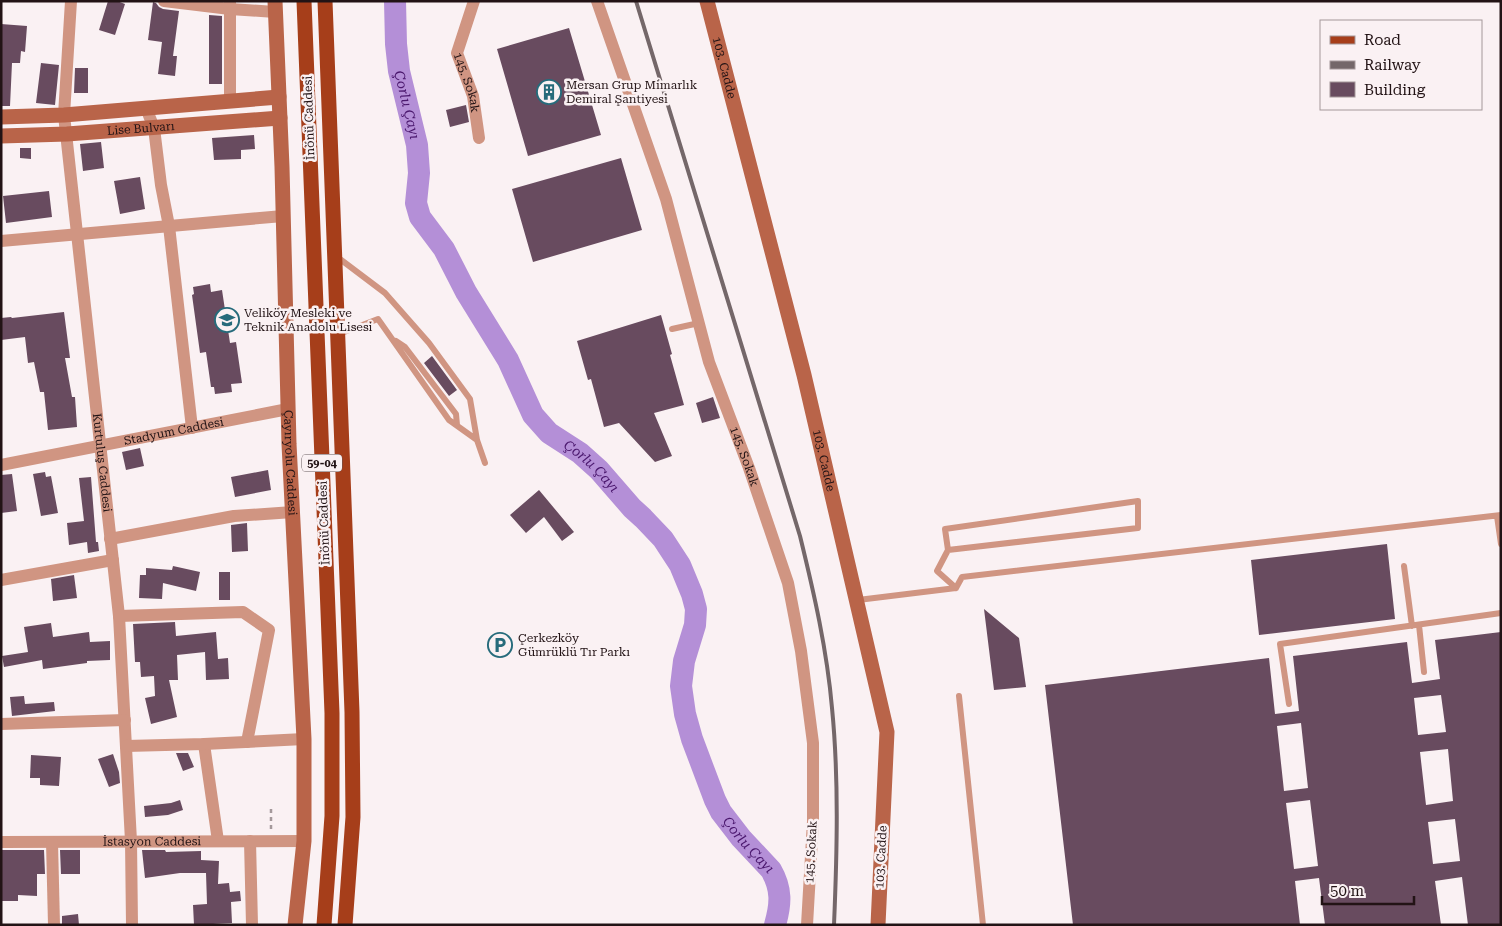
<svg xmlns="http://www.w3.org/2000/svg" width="1502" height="926" font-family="'Roboto Serif',serif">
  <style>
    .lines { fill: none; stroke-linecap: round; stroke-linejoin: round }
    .river { stroke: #b48fd7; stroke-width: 22 }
    .building { fill: #684b5f; fill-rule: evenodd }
    .path { stroke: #a4999b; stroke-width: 2.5; stroke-dasharray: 4 4; stroke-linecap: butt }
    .lane { stroke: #d09582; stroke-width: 6 }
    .street { stroke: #d09582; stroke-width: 12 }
    .secondary { stroke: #b96449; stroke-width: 15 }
    .primary { stroke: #a63e1a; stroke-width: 15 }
    .rail { stroke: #746769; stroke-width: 4 }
    .labels { text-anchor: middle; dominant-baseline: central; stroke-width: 5; stroke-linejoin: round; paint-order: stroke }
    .shield { fill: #faf1f3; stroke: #635658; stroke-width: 1 }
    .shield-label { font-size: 11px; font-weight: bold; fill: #221315 }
    .street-label { font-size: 12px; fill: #221315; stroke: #faf1f3 }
    .poi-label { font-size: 12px; fill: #221315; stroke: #faf1f3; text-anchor: start }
    .water-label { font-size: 14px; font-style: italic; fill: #4b186e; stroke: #faf1f3 }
  </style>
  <rect width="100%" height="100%" fill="#faf1f3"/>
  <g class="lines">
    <!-- river -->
    <path class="river" id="s1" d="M 395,1 L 396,44 L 399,71 L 417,145 L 419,173 L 416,203 L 420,217 L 444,249 L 466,292 L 508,360 L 533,415 L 549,433 L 580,453 L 599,470 L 632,508 L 643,518 L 663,539 L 680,565 L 692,594 L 696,609 L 695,625 L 684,661 L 681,686 L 685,714 L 692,739 L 715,800 L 721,812 L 741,838 L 771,870 C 782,889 781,904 775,925"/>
  </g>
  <!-- building -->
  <path class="building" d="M 108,1 L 117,1 L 125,4 L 115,35 L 99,30 Z
    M 153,2 L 156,3 L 159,7 L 163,9 L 179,11 L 173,56 L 177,56 L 175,76 L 158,74 L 162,42 L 148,40 Z
    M 209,15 L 222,16 L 222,84 L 209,84 Z
    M 1,24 L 27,26 L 25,52 L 21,51 L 20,63 L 12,63 L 10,106 L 1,106 Z
    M 569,28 L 601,135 L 528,156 L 497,49 Z
    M 41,63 L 59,65 L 55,105 L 36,103 Z
    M 75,68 L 88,68 L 88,93 L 74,93 Z
    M 466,105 L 469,122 L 450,127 L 446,110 Z
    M 254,135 L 255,149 L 241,150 L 241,159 L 214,160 L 212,138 Z
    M 101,142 L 104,168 L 83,171 L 80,144 Z
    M 20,148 L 31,148 L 31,159 L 20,158 Z
    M 621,158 L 642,230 L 533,262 L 512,189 Z
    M 140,177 L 145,209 L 120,214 L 114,181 Z
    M 49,191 L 52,217 L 6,223 L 3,196 Z
    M 210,284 L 211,292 L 222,290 L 230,343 L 236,342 L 242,383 L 231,384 L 232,392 L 215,394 L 214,387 L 211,387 L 206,352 L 200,353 L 192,295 L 194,294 L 193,287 Z
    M 64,312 L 70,358 L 65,358 L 72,397 L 75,397 L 77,427 L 48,430 L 44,392 L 40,392 L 34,362 L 28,363 L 25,337 L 1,340 L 1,318 L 11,317 L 12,318 Z
    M 661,315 L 672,354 L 670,355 L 684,405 L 654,413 L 672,456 L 655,462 L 619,423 L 604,427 L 591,379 L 588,380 L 577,341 Z
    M 432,356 L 457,390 L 449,396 L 424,363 Z
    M 713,397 L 720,418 L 702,423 L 696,403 Z
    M 140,448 L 144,466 L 126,470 L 122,452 Z
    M 268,470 L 271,490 L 235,497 L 231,477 Z
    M 45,472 L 46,477 L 51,476 L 58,513 L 41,516 L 33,474 Z
    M 12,474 L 17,511 L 1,513 L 1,475 Z
    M 91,477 L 96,542 L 98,542 L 99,551 L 88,553 L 87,542 L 69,545 L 67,523 L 84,521 L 79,478 Z
    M 539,490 L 574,532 L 562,541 L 544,517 L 526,533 L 510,515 Z
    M 247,523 L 248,551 L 232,552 L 231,525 Z
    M 1387,544 L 1395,619 L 1259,635 L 1251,560 Z
    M 173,566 L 200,572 L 196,591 L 163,583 L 162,599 L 139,598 L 140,575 L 146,575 L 146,568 L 172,570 Z
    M 219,572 L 230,572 L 230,600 L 219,600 Z
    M 74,575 L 77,598 L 53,601 L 51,579 Z
    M 984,609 L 1019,638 L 1026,687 L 994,690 Z
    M 175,622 L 176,636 L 216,632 L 218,659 L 228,658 L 229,679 L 206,680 L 205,652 L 177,655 L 178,680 L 169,680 L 177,717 L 151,724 L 145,698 L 155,696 L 154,676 L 141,677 L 140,662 L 135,662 L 133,624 Z
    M 51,623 L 53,637 L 89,632 L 90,642 L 110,641 L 110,660 L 87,661 L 87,663 L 43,669 L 42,660 L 4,667 L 2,656 L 28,652 L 24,627 Z
    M 1501,632 L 1501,925 L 1468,925 L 1462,877 L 1435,881 L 1441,925 L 1325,925 L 1319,878 L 1295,881 L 1300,925 L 1073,925 L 1045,685 L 1269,658 L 1275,714 L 1299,711 L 1293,656 L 1407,642 L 1412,683 L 1440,679 L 1435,640 ZM 1441,695 L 1446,732 L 1418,735 L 1414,698 ZM 1301,723 L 1308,788 L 1284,791 L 1277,726 ZM 1448,749 L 1453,801 L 1426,805 L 1420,752 ZM 1310,800 L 1318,866 L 1294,869 L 1286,803 ZM 1455,819 L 1460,861 L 1433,864 L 1428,822 Z
    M 24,696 L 25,704 L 54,702 L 55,711 L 12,716 L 10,697 Z
    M 176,753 L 188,753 L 194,767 L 183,771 Z
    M 113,754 L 119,772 L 120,783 L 109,787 L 98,759 Z
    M 31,755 L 61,757 L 59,786 L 40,785 L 40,778 L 30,778 Z
    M 180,800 L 183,810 L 168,815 L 145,817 L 144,806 L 171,803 Z
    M 1,850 L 44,850 L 45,874 L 37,874 L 37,896 L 18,895 L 18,901 L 1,901 Z
    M 60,850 L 80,850 L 80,874 L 61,874 Z
    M 142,850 L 165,850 L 166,852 L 201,851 L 201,860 L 219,861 L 218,884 L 229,883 L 230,892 L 240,891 L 241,901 L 231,902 L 232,923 L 194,925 L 193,905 L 207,904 L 206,873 L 180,873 L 145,878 Z
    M 78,914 L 79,925 L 62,925 L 62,916 Z"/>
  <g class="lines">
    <!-- path -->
    <path class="path" d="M 271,809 L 271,830"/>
    <!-- lane -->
    <path class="lane" d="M 336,256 L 385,293 L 429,343 L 470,399 L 477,440
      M 672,329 L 699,323
      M 339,334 L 378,319 L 449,420 L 477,440 L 485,463
      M 396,341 L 405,347 L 456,414 L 457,425
      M 1497,516 L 1501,544
      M 948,550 L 1138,528 L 1138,501 L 945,529 L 948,550 L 937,571 L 956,588 L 962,577 L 1501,515
      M 1404,566 L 1412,626
      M 858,600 L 956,588
      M 1419,625 L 1424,672
      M 959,696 L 983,925
      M 1289,704 L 1280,644 L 1501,613"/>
    <!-- street -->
    <g class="street">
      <path id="s2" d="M 71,1 L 64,115 L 119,616 L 131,841 L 132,925"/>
      <path d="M 164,1 L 230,9 L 275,12"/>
      <path id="s3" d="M 474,1 L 457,53 L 473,96 L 479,138"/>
      <path id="s4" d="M 597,1 L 666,199 L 709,362 L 749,468 L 788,583 L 801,651 L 813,743 L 813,821 L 807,925"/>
      <path d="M 230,101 L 230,1"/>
      <path d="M 146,108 L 154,128 L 161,185 L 169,226 L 192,428"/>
      <path d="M 1,241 L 283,216"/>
      <path id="s5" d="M 1,465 L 288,409"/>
      <path d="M 110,539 L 234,516 L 293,512"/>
      <path d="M 1,580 L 113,560"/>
      <path d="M 119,616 L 243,612 L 269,630 L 247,742"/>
      <path d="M 1,724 L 125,720"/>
      <path d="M 204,744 L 218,841"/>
      <path d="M 126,746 L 204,744 L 304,739"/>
      <path d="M 250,841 L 252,925"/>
      <path id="s6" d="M 1,842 L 304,841"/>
      <path d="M 52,842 L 54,925"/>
    </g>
    <!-- secondary -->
    <g class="secondary">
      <path id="s7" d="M 275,1 L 282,167 L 289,444 L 304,739 L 304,841 L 295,925"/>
      <path id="s8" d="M 707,1 L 804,375 L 887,732 L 878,925"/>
      <path d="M 1,117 L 64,115 L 279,97"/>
      <path id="s9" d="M 1,136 L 67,134 L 280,118"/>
    </g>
    <!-- primary -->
    <path class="primary" d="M 304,1 L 332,713 L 332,816 L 324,925
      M 325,1 L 352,712 L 353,817 L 345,925"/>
    <!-- rail -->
    <path class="rail" d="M 636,1 L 800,536 C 814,593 827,650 832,708 C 839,779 837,853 834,925"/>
  </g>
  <!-- icons -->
  <defs>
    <symbol id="building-ring" viewBox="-11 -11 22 22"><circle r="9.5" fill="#faf1f3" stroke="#266b7b" stroke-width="1.5"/><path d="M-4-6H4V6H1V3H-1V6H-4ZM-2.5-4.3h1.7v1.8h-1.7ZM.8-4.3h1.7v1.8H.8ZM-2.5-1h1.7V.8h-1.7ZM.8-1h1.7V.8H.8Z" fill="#266b7b"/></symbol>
    <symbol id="school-ring" viewBox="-11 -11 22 22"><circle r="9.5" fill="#faf1f3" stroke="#266b7b" stroke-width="1.5"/><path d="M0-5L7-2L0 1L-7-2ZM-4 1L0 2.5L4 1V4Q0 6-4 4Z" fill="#266b7b"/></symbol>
    <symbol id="parking-ring" viewBox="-11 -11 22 22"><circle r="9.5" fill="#faf1f3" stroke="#266b7b" stroke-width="1.5"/><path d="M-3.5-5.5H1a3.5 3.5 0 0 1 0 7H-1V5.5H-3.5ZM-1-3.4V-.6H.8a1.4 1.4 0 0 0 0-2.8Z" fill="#266b7b"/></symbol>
  </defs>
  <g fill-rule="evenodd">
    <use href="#building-ring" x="535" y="78" width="28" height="28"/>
    <use href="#school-ring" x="213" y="306" width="28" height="28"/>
    <use href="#parking-ring" x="486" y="631" width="28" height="28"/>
  </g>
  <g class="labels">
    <!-- shield labels -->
    <rect class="shield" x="302" y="454.5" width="40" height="17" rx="4"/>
    <g class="shield-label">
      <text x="322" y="463">59-04</text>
    </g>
    <!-- street labels -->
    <g class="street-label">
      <text stroke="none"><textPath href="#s8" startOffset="69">103. Cadde</textPath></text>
      <text stroke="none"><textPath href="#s3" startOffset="86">145. Sokak</textPath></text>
      <text transform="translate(309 118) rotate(-92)">İnönü Caddesi</text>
      <text stroke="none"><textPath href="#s9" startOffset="140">Lise Bulvarı</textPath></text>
      <text stroke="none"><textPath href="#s5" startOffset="176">Stadyum Caddesi</textPath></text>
      <text stroke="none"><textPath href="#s4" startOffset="479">145. Sokak</textPath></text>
      <text stroke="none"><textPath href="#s8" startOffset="474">103. Cadde</textPath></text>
      <text stroke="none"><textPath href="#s2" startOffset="464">Kurtuluş Caddesi</textPath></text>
      <text stroke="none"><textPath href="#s7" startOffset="462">Çayıryolu Caddesi</textPath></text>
      <text transform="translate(324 523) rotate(-92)">İnönü Caddesi</text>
      <text stroke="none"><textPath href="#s6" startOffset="151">İstasyon Caddesi</textPath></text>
      <text transform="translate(811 852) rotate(-87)">145. Sokak</text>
      <text transform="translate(881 857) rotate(-87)">103. Cadde</text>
    </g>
    <!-- poi labels -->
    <g class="poi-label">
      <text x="566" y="85">Mersan Grup Mimarlık<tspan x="566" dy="14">Demiral Şantiyesi</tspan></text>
      <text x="244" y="313">Veliköy Mesleki ve<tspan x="244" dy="14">Teknik Anadolu Lisesi</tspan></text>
      <text x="518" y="638">Çerkezköy<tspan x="518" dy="14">Gümrüklü Tır Parkı</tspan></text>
    </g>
    <!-- water labels -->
    <g class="water-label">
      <text stroke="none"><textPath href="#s1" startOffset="105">Çorlu Çayı</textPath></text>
      <text stroke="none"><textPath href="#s1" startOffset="526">Çorlu Çayı</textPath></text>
      <text stroke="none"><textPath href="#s1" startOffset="961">Çorlu Çayı</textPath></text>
    </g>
  </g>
  <!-- border -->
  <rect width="1502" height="926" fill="none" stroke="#221315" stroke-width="5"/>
  <!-- legend -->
  <rect x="1320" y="20" width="162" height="90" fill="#faf1f3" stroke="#a4989a"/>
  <rect x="1330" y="36" width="25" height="8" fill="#a63e1a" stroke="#a4989a"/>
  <text x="1364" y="45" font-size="15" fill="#221315">Road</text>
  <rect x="1330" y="61" width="25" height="8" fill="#746769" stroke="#a4989a"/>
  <text x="1364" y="70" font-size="15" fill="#221315">Railway</text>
  <rect x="1330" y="82" width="25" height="15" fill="#684b5f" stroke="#a4989a"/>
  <text x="1364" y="95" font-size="15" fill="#221315">Building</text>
  <!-- scale -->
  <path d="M1322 896v8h92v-8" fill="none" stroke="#221315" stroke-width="2.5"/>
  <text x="1330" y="896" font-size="15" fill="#221315" stroke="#faf1f3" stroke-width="4" paint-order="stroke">50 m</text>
</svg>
